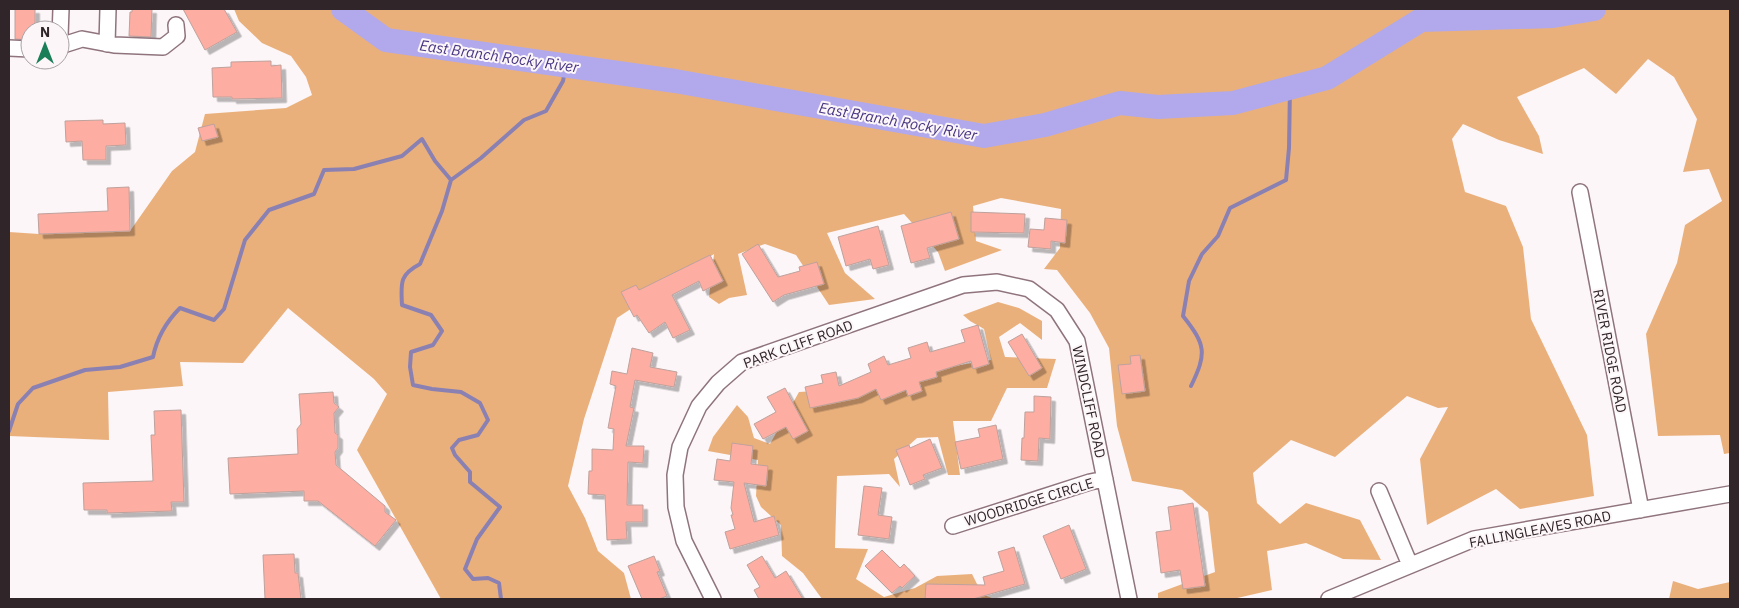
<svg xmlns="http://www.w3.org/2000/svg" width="1739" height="608" font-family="'IBM Plex Sans',sans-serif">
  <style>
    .forest { fill: #eab07c }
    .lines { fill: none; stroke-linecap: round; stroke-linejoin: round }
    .stream { stroke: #8a81b2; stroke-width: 4 }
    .river { stroke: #b1a9ec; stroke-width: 24 }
    .building { fill: #fdada1; stroke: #bea19c; filter: url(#shadow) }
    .minor-casing { stroke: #8f747d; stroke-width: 18 }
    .minor { stroke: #fff; stroke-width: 15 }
    .labels { text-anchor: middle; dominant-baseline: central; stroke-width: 4; stroke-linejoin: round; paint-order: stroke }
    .street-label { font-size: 14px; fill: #302529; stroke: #fcf6f8 }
    .water-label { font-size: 15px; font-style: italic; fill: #473684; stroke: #fcf6f8 }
  </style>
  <defs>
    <filter id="shadow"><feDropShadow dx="4.5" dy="4.5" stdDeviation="0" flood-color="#0004"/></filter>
  </defs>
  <rect width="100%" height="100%" fill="#fcf6f8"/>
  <!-- forest -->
  <path class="forest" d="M 234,9 L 1730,9 L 1730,453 L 1724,454 L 1720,435 L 1658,436 L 1646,334 L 1677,263 L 1685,225 L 1722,201 L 1709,169 L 1683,172 L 1697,119 L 1674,77 L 1648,59 L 1616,94 L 1584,68 L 1517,97 L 1539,136 L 1543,154 L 1499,140 L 1463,124 L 1452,139 L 1465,192 L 1506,206 L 1523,247 L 1531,319 L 1587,435 L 1594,496 L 1520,509 L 1496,489 L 1427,525 L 1420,459 L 1448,407 L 1438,408 L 1407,396 L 1335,457 L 1291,440 L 1253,473 L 1257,503 L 1280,524 L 1306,503 L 1360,520 L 1381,560 L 1343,559 L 1306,543 L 1267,551 L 1272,590 L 1233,599 L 1158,599 L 1158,593 L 1215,572 L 1208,512 L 1182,490 L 1132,481 L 1117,426 L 1109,348 L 1090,313 L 1057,270 L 1044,269 L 1060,248 L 1061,209 L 1001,198 L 973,206 L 976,241 L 1002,250 L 945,271 L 938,252 L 904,214 L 827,233 L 845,273 L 875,299 L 829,305 L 796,255 L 765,244 L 738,254 L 747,295 L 729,298 L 719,304 L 709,297 L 714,254 L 617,318 L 584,419 L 568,486 L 585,518 L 598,551 L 624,573 L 631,599 L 441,599 L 357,450 L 387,394 L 374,379 L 288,308 L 243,363 L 180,362 L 183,386 L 108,392 L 109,440 L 9,436 L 9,232 L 39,234 L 130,231 L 172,171 L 195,152 L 205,114 L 286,108 L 312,95 L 306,77 L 291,56 L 262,43 L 239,21 Z
    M 998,302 L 1019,308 L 1042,321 L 1042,340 L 1020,323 L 999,337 L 1005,357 L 1056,359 L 1047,388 L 1007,388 L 991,421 L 953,421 L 960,475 L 948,475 L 938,437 L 917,438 L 894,459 L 900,487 L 889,474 L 837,476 L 835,548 L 868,549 L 856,579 L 884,597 L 915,588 L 937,576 L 972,574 L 982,594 L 994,599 L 822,599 L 803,573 L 782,556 L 781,525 L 761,507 L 756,496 L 758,460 L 708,451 L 713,437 L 737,405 L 748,417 L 754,438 L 770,444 L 799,392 L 847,389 L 942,368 L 991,360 L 984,329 L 970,321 L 963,315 Z
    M 1673,581 L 1698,589 L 1730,582 L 1730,599 L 1669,599 Z"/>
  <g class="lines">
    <!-- stream -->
    <path class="stream" d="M 451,180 L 442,211 L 420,264 C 399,275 401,283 402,305 L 431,315 L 442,331 L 433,345 L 411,352 L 410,367 L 413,385 L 432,389 L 461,392 L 480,403 L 488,420 L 478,435 L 459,440 L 452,448 L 455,455 L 470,472 L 470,482 L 500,507 L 477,539 L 465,569 L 473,579 L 488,578 L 499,583 L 501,599
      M 1191,386 C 1207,353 1206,345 1183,316 L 1189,281 L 1202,254 L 1218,236 L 1230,208 L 1286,180 L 1289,148 L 1290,87
      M 9,431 L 18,404 L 33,388 L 85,370 L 120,367 L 153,357 C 157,337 166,322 180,308 L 214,320 L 224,309 L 245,240 L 269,210 L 314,194 L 324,170 L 354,169 L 402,156 L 422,139 L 435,161 L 451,180 L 481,158 L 524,120 L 546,111 L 563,81 L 566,65"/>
    <!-- river -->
    <path class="river" d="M 343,9 L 386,40 L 675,81 L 984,136 L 1045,125 L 1120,103 L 1158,107 L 1233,103 L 1327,78 L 1421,20 L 1553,16 L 1594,9"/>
  </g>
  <!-- building -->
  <path class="building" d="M 15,9 L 35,9 L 35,30 L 30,30 L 30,40 L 15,39 Z
    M 132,9 L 152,9 L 151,37 L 129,36 L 130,12 L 132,12 Z
    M 183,9 L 224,9 L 237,32 L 205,50 Z
    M 271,61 L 271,66 L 281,65 L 282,98 L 232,99 L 232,97 L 213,97 L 212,68 L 231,67 L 231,62 Z
    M 103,120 L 103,124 L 125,123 L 126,145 L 106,146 L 106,160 L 83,160 L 82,141 L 66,142 L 65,121 Z
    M 214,124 L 218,137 L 202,141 L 198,128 Z
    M 129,187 L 130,231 L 39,234 L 38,214 L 108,211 L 107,188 Z
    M 951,212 L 959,239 L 927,248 L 930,258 L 911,263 L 901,226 Z
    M 971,212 L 1025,214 L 1024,233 L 971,232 Z
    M 1045,218 L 1067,220 L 1065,243 L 1051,241 L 1051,249 L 1028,247 L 1030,229 L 1044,230 Z
    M 878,226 L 889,265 L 873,269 L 870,259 L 846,266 L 838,237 Z
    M 758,244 L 778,277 L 800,271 L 799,267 L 817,262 L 824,284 L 784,295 L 773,302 L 742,254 Z
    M 710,255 L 723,281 L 703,291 L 699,281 L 672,295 L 690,330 L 673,338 L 665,322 L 649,333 L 637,315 L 634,317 L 621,292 L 636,285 L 639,290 Z
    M 978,325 L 989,364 L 973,369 L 971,361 L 936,372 L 937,377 L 919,382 L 922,391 L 908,396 L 906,390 L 881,400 L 876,389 L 858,398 L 810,408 L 805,387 L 823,383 L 821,375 L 836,372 L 839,386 L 871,372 L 868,364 L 884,356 L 888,365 L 911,358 L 908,348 L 927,342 L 930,352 L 965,342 L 961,330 Z
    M 1022,334 L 1042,368 L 1029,376 L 1008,342 Z
    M 632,348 L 653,353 L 650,367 L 677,372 L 674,387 L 635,380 L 630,407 L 634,408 L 626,446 L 644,446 L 643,463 L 628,462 L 627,505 L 643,505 L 643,522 L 626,522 L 627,539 L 607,540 L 605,495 L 588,494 L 589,471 L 592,471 L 592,449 L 613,450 L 614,429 L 608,428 L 616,386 L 610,384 L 612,371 L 627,374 Z
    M 1140,355 L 1145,391 L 1122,394 L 1118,365 L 1131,364 L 1130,356 Z
    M 785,388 L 808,431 L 793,439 L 786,427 L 763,439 L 754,424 L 776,412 L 767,397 Z
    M 333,392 L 334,403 L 339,407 L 334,413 L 335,433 L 338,435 L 338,448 L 335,452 L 336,465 L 385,506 L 385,512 L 396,520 L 375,546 L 318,501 L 304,501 L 304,491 L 230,494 L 228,458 L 298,454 L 297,429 L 301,424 L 299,394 Z
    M 1034,396 L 1051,397 L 1050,439 L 1039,438 L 1038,461 L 1021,460 L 1022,438 L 1024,438 L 1025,412 L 1034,412 Z
    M 181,410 L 184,502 L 171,502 L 172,511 L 107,513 L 107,510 L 84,510 L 83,483 L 153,481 L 151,435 L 155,435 L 154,411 Z
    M 996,425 L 1003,459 L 961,469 L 955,442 L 980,437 L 978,429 Z
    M 930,439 L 942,468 L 923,475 L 925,479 L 910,485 L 896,450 L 909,445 L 910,448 Z
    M 732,443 L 753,446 L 751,464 L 768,466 L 766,486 L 744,483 L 754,522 L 774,516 L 779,535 L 730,549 L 725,532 L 735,529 L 731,515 L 733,515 L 731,508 L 734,482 L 714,480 L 717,459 L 730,461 Z
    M 864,486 L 882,488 L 878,515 L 892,517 L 889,539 L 858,535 Z
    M 1193,503 L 1205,586 L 1183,589 L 1180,570 L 1161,573 L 1156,532 L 1171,530 L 1168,507 Z
    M 1069,525 L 1086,569 L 1061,579 L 1043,536 Z
    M 1014,547 L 1025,584 L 973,599 L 925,599 L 926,584 L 985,585 L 983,577 L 1004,571 L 998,552 Z
    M 882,550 L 900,568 L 904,564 L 915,576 L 902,588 L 900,586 L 892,593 L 865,566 Z
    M 294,554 L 295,573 L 298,573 L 301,599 L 265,599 L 263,555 Z
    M 654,556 L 660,571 L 657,572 L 667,596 L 659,599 L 642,599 L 628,566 Z
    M 762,556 L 775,578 L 786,571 L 803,599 L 759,599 L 754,590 L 760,587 L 747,565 Z"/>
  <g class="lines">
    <defs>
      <path id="minor" d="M 60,36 L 61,9
        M 107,44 L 108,9
        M 60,46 L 82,39 L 114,45 L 163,47 L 177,36 L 176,25
        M 9,48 L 30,49
        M 1580,192 L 1641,510
        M 1379,491 L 1410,565
        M 953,526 L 1090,482 L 1105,479
        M 713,599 L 684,541 L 676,507 L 675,475 L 680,447 L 699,406 L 718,383 L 742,362 L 963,285 L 997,282 L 1029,289 L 1057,310 L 1077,341 L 1129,599
        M 1329,599 L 1474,539 L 1730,494"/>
    </defs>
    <!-- minor casing -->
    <use href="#minor" class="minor-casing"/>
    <!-- minor -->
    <use href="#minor" class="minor"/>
  </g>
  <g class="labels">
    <!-- street labels -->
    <g class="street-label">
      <text transform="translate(798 344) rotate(-20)">PARK CLIFF ROAD</text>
      <text transform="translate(1610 351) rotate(79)">RIVER RIDGE ROAD</text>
      <text transform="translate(1089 402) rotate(78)">WINDCLIFF ROAD</text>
      <text transform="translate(1029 502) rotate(-17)">WOODRIDGE CIRCLE</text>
      <text transform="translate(1540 529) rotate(-11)">FALLINGLEAVES ROAD</text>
    </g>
    <!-- water labels -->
    <g class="water-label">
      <text transform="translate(499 56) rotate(8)">East Branch Rocky River</text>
      <text transform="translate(898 121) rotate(10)">East Branch Rocky River</text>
    </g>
  </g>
  <!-- border -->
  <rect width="1739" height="608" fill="none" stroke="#302529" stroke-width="20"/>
  <!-- north arrow -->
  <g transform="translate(45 45)"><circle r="24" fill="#fcf6f8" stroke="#aaa2a5"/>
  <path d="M0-4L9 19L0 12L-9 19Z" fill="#1a7f59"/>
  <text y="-8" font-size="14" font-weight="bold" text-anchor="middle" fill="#302529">N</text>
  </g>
</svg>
